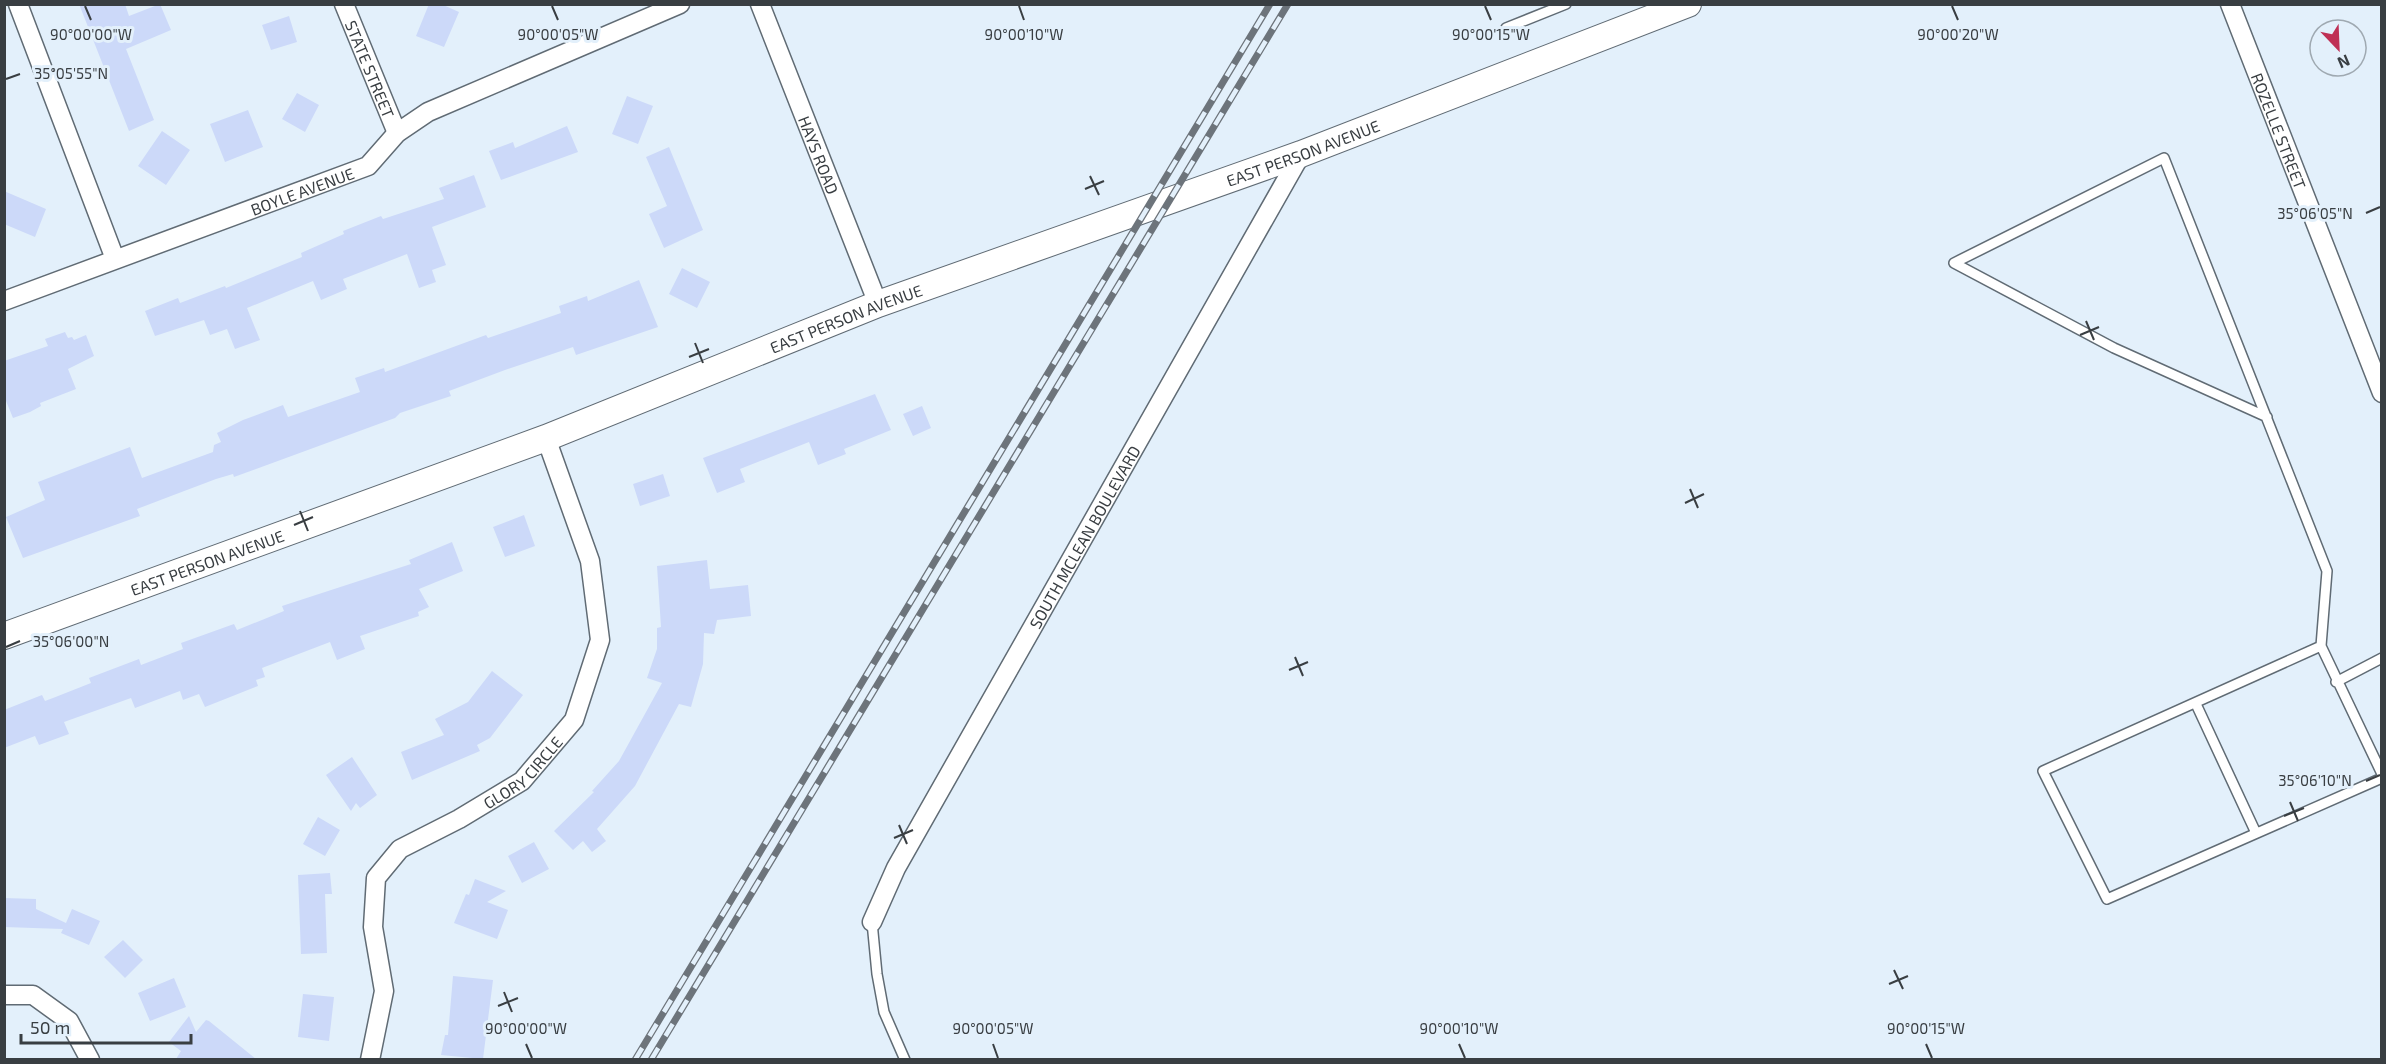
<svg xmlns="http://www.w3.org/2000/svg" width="2386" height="1064" font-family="'Exo 2',sans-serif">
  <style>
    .building { fill: #ccd9f9 }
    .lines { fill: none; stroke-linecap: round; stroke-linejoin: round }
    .service-casing { stroke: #606b74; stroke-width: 12 }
    .minor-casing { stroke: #606b74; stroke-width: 21 }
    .secondary-casing { stroke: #606b74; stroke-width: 28 }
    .service { stroke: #fff; stroke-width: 9 }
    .minor { stroke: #fff; stroke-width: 18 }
    .secondary { stroke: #fff; stroke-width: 26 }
    .rail-casing { stroke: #6d747b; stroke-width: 7 }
    .rail { stroke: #e3f0fb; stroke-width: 4.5; stroke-dasharray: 14; stroke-linecap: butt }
    .ticks { fill: none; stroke: #393e42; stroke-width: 2 }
    .labels { text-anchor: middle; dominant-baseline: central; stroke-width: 6; stroke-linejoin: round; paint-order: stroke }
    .street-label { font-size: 16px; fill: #393e42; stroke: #e3f0fb }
    .ticks-label { font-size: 15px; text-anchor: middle; fill: #393e42; stroke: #e3f0fb; stroke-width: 6; stroke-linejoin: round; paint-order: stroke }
  </style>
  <rect width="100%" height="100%" fill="#e3f0fb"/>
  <!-- building -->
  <path class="building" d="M 79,4 L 125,4 L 129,16 L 160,4 L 171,30 L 126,49 L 154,120 L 129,131 Z
    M 429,4 L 441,4 L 459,12 L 444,47 L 416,36 Z
    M 289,16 L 297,42 L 271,50 L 262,25 Z
    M 297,93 L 319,105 L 305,132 L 282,119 Z
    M 627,96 L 653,106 L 638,144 L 612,134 Z
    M 248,110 L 263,147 L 225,162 L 210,124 Z
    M 567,126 L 578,152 L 501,180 L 489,151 L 513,142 L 515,148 Z
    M 162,131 L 190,150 L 166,185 L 138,166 Z
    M 669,147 L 703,230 L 664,248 L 649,214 L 667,206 L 646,157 Z
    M 474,175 L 486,207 L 432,227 L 446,265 L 432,270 L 436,282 L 419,288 L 407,254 L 343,279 L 347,289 L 321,300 L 313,281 L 247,308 L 260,340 L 235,349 L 227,329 L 210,335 L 204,320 L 155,336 L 145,311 L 178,298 L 180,303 L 225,286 L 226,288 L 302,257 L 301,253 L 344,234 L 343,231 L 381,216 L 383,219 L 444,199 L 439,188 Z
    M 4,191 L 46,209 L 35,237 L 4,224 Z
    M 682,268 L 710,282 L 697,308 L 669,294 Z
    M 639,280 L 658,327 L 576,355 L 573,347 L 505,370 L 449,391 L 451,396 L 400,413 L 395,418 L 234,477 L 233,474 L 216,479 L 171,496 L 137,509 L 140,516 L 23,558 L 6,517 L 45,500 L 38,482 L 130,447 L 142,478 L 213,452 L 214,445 L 221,442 L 217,433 L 243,420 L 283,405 L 288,417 L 360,392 L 355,378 L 384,368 L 385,372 L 486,335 L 488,338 L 561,313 L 559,306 L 587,296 L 588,301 Z
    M 65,332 L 68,338 L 72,337 L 74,340 L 86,335 L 94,356 L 68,369 L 76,389 L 40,403 L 41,406 L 30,412 L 13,418 L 4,396 L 4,361 L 48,346 L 45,339 Z
    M 875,394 L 891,430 L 844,449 L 846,454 L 818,465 L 809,442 L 740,469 L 745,482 L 717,493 L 703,458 Z
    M 922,406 L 931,428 L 913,436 L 903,414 Z
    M 663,474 L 670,496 L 640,506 L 633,484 Z
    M 524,515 L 535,546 L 505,557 L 493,527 Z
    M 452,542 L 463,571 L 419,589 L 429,607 L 418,612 L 419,616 L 360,636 L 365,649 L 337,660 L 330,642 L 262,668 L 265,677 L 256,680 L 258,686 L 205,707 L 199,694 L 183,700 L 180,691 L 135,708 L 131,698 L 64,722 L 69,734 L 39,745 L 35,736 L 4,748 L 4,710 L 42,695 L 45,701 L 53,698 L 91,683 L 89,678 L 139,659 L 141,665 L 183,649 L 181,643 L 234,624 L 237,630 L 284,611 L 282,606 L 411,564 L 409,560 Z
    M 707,560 L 710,589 L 748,585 L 751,616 L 717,620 L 714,634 L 704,633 L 703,664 L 691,707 L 679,704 L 635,786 L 597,829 L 606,841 L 592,852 L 583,841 L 573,850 L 554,831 L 594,792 L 592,791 L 619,761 L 662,683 L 647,678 L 657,649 L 657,628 L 661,627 L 657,566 Z
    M 492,671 L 523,695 L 490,738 L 477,745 L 480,751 L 412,780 L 401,752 L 444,735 L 435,719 L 468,702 Z
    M 352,757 L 377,795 L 360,808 L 356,803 L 351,811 L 326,775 Z
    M 318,817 L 340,830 L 325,856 L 303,844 Z
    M 534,842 L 549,869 L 522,883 L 508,856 Z
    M 330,873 L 332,894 L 325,894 L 327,953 L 301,954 L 298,875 Z
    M 475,879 L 506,891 L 487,902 L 508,910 L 497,939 L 454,923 L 466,894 L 469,895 Z
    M 4,898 L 36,899 L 36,909 L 66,923 L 72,909 L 100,921 L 89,945 L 61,933 L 63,929 L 4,927 Z
    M 123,940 L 143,960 L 125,978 L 104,957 Z
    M 453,976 L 493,980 L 483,1059 L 441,1055 L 445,1035 L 448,1035 Z
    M 174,978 L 186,1007 L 150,1021 L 138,993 Z
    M 303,994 L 334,997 L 329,1041 L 298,1037 Z
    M 189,1016 L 196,1032 L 206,1020 L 209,1021 L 256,1059 L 176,1059 L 181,1051 L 169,1042 Z"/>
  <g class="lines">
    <defs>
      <path id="service" d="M 1506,28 L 1566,4
        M 2267,417 L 2114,348 L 1954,263 L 2164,158 L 2327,571 L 2321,646
        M 2336,682 L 2382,658
        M 2196,704 L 2256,833
        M 2382,774 L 2321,646 L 2043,771 L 2107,899 L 2382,778
        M 872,922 L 877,974 L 884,1012 L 905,1060"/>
      <g id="minor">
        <path d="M 18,4 L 115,259"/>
        <path id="s1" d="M 344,4 L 397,133"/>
        <path id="s2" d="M 760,4 L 878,304"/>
        <path id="s3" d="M 2230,4 L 2382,393"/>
        <path id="s4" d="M 4,301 L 368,166 L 397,133 L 428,112 L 680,4"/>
        <path id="s5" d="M 872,922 L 896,868 L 1301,154"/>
        <path d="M 4,995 L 33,995 L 69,1021 L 90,1060"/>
        <path id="s6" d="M 370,1060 L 384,991 L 373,927 L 376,878 L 400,849 L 459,819 L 522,781 L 574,720 L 600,640 L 590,561 L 546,438"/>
      </g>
      <g id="secondary">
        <path id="s7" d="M 4,636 L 546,438 L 878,304 L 1301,154 L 1688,4"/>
      </g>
    </defs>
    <!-- service casing -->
    <use href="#service" class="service-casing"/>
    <!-- minor casing -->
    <use href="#minor" class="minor-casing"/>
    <!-- secondary casing -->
    <use href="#secondary" class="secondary-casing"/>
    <!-- service -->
    <use href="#service" class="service"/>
    <!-- minor -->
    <use href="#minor" class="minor"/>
    <!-- secondary -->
    <use href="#secondary" class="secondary"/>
    <defs>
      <path id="rail" d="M 635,1060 L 1270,4
        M 651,1060 L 1288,4"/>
    </defs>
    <!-- rail casing -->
    <use href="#rail" class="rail-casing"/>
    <!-- rail -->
    <use href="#rail" class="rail"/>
  </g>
  <!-- ticks -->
  <path class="ticks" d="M 85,6 L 91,20M 552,6 L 558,20M 1019,6 L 1024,20M 1485,6 L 1491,20M 1952,6 L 1958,20M 6,79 L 20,74M 1090,176 L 1099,195M 1085,189 L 1104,181M 2366,213 L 2380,207M 2086,321 L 2094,340M 2080,335 L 2099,327M 695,343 L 703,363M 689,357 L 709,349M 1690,489 L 1698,508M 1685,503 L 1704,494M 300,511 L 308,531M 294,525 L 313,517M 6,647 L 20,641M 1295,657 L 1303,676M 1289,670 L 1308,662M 2366,781 L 2380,775M 2290,802 L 2298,821M 2284,816 L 2304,808M 899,825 L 907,844M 894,838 L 913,830M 1894,970 L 1903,989M 1889,984 L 1908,976M 504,992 L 512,1012M 498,1006 L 518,998M 526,1044 L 532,1058M 993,1044 L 998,1058M 1459,1044 L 1465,1058M 1926,1044 L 1932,1058"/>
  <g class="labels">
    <!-- street labels -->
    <g class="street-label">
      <text stroke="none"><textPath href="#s1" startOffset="70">STATE STREET</textPath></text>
      <text stroke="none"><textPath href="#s3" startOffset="136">ROZELLE STREET</textPath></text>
      <text stroke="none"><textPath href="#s7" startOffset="1386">EAST PERSON AVENUE</textPath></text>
      <text stroke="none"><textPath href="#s2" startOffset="162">HAYS ROAD</textPath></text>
      <text stroke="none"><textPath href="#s4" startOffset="318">BOYLE AVENUE</textPath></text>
      <text stroke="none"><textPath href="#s7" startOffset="900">EAST PERSON AVENUE</textPath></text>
      <text stroke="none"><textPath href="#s5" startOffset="440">SOUTH MCLEAN BOULEVARD</textPath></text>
      <text stroke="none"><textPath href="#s7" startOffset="216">EAST PERSON AVENUE</textPath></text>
      <text stroke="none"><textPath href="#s6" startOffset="368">GLORY CIRCLE</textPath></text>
    </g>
  </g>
  <g class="ticks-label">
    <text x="91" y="40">90°00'00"W</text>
    <text x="558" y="40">90°00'05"W</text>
    <text x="1024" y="40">90°00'10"W</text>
    <text x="1491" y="40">90°00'15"W</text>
    <text x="1958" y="40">90°00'20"W</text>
    <text x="71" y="79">35°05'55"N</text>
    <text x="2315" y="219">35°06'05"N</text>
    <text x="71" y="647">35°06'00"N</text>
    <text x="2315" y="786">35°06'10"N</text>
    <text x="526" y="1034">90°00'00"W</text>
    <text x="993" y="1034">90°00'05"W</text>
    <text x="1459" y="1034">90°00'10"W</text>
    <text x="1926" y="1034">90°00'15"W</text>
  </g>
  <!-- border -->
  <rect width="2386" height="1064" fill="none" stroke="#393e42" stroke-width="12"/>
  <!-- north arrow -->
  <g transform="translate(2338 48) rotate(157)"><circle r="28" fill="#e3f0fb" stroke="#9fa9b1" stroke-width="1.5"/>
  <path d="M0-4.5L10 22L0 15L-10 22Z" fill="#bf3055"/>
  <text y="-9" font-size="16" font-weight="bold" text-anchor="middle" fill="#393e42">N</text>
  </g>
  <!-- scale -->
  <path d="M21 1034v9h170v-9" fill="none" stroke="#393e42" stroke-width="3"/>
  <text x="30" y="1034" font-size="18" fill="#393e42" stroke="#e3f0fb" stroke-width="4.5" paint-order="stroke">50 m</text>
</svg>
